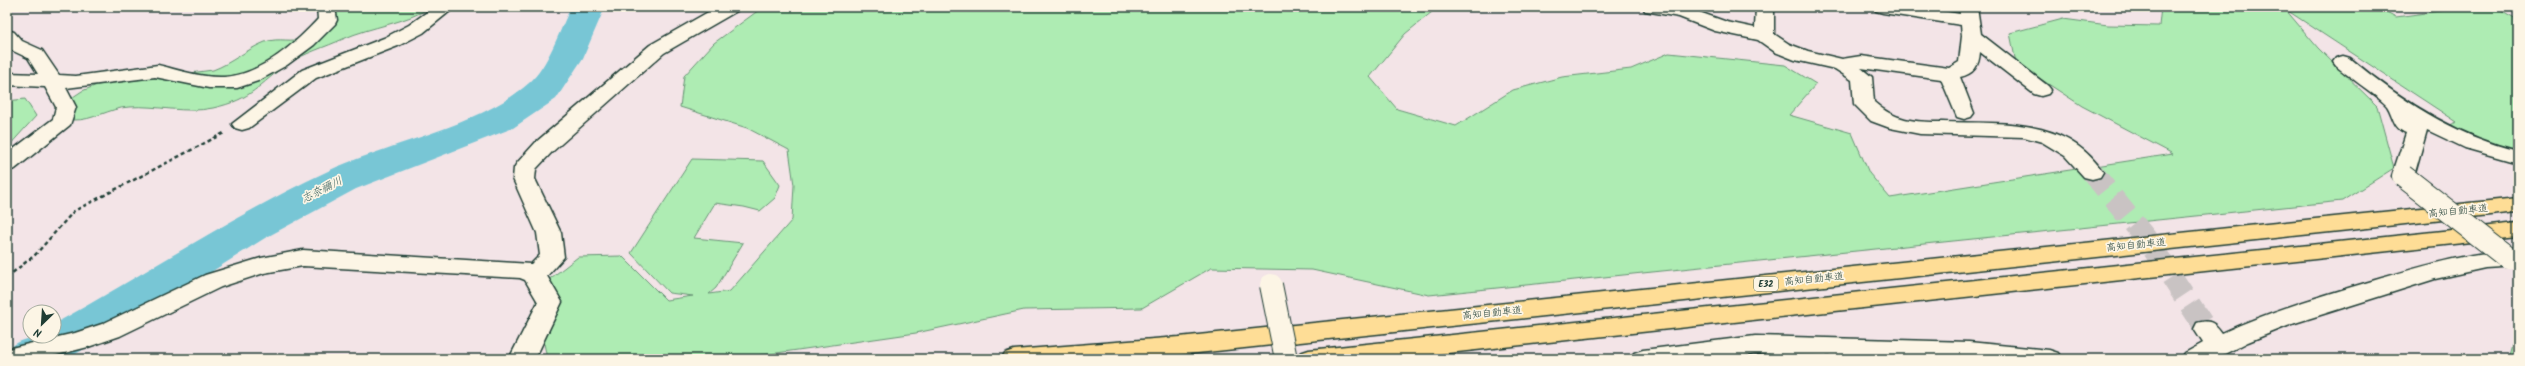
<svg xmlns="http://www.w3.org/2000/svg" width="2525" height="366" font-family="Kalam,'Klee One',sans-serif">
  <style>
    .green { fill: #aeecb3; stroke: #669474 }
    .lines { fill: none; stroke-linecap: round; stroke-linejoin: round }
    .river { fill: #78c6d5; fill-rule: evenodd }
    .minor-tunnel { stroke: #c9c3c3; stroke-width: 22; stroke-dasharray: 22 11; stroke-linecap: butt }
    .minor-casing { stroke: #1f3d34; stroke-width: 3 }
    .highway-casing { stroke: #1f3d34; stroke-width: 3 }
    .path { stroke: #1f3d34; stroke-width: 2.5; stroke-dasharray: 4 3; stroke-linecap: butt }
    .minor { fill: #fcf5e5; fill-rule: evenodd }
    .highway { fill: #fedd96; fill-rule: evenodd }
    .minor-bridge-casing { stroke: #1f3d34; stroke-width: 24; stroke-linecap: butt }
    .minor-bridge { stroke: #fcf5e5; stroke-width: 22 }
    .labels { text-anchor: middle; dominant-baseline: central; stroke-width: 3.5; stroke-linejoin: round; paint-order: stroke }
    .shield { fill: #fcf5e5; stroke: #617469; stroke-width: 1 }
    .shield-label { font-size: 9px; font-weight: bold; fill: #1f3d34 }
    .street-label { font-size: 10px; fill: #1f3d34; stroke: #fcf5e5 }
    .water-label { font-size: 11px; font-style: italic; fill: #355f5c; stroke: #fcf5e5 }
  </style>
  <rect width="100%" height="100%" fill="#f3e4e7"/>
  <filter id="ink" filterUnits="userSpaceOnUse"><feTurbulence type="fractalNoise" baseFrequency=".025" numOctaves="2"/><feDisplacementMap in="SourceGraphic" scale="8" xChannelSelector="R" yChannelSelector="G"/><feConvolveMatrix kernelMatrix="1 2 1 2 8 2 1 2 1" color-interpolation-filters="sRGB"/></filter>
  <g filter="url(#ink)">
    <!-- green -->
    <path class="green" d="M 318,7 L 431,7 C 404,24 372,26 343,39 C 326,47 304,53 288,64 C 258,84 254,99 213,108 C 185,114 157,105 129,107 C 109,108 93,121 73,120 L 70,99 L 82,91 L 97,85 L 213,70 C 232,63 247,49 265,42 C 279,37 292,43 304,38 C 310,35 316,25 321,19 Z
      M 763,7 L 1438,7 L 1405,34 L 1370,77 L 1397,109 L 1456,126 L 1513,90 L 1562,77 L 1631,69 L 1669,53 L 1785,65 L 1816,84 L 1789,115 L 1852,133 L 1869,173 L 1890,198 L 2173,154 L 2082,106 L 2016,63 L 2010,33 L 2063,19 L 2108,25 L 2159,26 L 2161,7 L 2377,7 L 2396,17 L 2469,7 L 2494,7 L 2518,21 L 2518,148 C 2494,157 2469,136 2450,125 L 2457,122 L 2285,9 L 2318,48 L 2377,106 L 2394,168 L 2342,201 L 1429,295 L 1312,270 L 1211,268 L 1142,308 L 1024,310 L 916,333 L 735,359 L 547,359 L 534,291 L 578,257 L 622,256 L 666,300 L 693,296 L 669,293 L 631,253 L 692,159 L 763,161 L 780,185 L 775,198 L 760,211 L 744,207 L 715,203 L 694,238 L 743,243 L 716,288 L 709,294 L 730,291 L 792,220 L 794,185 L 789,150 L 747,128 L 680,107 L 684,76 L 714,43 Z
      M 25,99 L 36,116 L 7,148 L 7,101 Z
      M 2518,323 L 2518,359 L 2508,359 Z"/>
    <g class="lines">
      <!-- river -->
      <path class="river" d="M 571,7 L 605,7 L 583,58 L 556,99 L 513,128 L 356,189 L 265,238 L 138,318 L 67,359 L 7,359 C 7,338 39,336 54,336 L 54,324 C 145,274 232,216 326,172 C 387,143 480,127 529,83 C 548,67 560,29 571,7 Z"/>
      <!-- minor-tunnel -->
      <path class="minor-tunnel" d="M 2092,172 L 2148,241 L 2206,329"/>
      <defs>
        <path id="minor" d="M 317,7 L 335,7 L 337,20 L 335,24 L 314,45 L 287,65 L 258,81 L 237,88 L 209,88 L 155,77 L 66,88 L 76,107 L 70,125 L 15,169 L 7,171 L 7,154 L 53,119 L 56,107 L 45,87 L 7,85 L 7,73 L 38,74 L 28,58 L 7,48 L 7,30 L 14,32 L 22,41 L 42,50 L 59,75 L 76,76 L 158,65 C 179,70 201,78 224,77 C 260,75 295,44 318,19 Z
          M 434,7 L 455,7 L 423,33 L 398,46 L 316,78 L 249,128 L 242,130 L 235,128 L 232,124 L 302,70 L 384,38 L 409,25 Z
          M 717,7 L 739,7 L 737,11 L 664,53 L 552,152 L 536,169 L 535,179 L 561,233 L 564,257 L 547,276 L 562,302 L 535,359 L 509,359 L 538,302 L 525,280 L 520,278 L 303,266 L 264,273 L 221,287 L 120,336 L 88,347 L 41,359 L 7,359 L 7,349 L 75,333 L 102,324 L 205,275 L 261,258 L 303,250 L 531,264 L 540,255 L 537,233 L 513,179 L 514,168 L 517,163 L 536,142 L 650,45 Z
          M 1643,7 L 1685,7 L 1727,22 L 1755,28 L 1756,7 L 1774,7 L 1774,34 L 1789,44 L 1808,51 L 1842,59 L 1861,56 L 1949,68 L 1959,62 L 1962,36 L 1961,25 L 1883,13 L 1876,11 L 1874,7 L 1917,7 L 1960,14 L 1959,7 L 1977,7 L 1981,34 L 2048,86 L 2051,90 L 2048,94 L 2041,96 L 2034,94 L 1980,52 C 1979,66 1974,74 1960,77 L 1974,113 L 1971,117 L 1964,119 L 1957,117 L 1941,79 L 1861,68 L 1872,77 L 1874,102 C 1895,121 1915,122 1942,122 C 2001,124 2065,116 2103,172 L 2100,177 L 2092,179 L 2084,177 L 2065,156 L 2042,142 L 2024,137 L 1920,134 L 1890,128 L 1871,121 L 1854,104 L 1852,80 L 1835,69 L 1795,60 L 1775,52 L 1758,40 L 1715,31 L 1679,17 L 1645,11 Z
          M 2343,56 L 2350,58 C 2399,99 2455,136 2518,151 L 2518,163 L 2465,148 L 2427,130 L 2414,176 L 2411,181 L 2403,183 L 2395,181 L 2392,176 L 2406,133 C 2393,128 2394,117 2387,106 C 2383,100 2345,74 2336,66 L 2333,62 L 2336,58 Z
          M 2518,250 L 2518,266 L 2485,268 L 2435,279 L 2295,323 L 2248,342 L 2215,359 L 2181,359 L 2185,353 L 2203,343 L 2194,329 L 2197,323 C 2210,319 2215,323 2222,333 C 2270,311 2321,296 2372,281 C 2420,267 2467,252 2518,250 Z
          M 1755,336 L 1969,342 L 2049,350 L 2058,353 L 2062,359 L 1934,359 L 1755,354 L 1715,359 L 1630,359 L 1634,353 L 1643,350 Z"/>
        <path id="highway" d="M 2518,198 L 2518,212 L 1179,355 L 1128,359 L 1001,359 L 1005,353 L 1014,350 L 1179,337 Z
          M 2518,223 L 2518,237 L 1393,359 L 1296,359 L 1300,353 L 1309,350 Z"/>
      </defs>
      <!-- minor casing -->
      <use href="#minor" class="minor-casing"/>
      <!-- highway casing -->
      <use href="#highway" class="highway-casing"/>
      <!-- path -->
      <path class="path" d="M 7,277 L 35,255 L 74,211 L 224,133"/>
      <!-- minor -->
      <use href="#minor" class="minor"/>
      <!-- highway -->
      <use href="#highway" class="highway"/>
      <defs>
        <path id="minor-bridge" d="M 2403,176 L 2508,258
          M 1271,285 L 1286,359"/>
      </defs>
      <!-- minor-bridge casing -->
      <use href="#minor-bridge" class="minor-bridge-casing"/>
      <!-- minor-bridge -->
      <use href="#minor-bridge" class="minor-bridge"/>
    </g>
  </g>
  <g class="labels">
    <!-- shield labels -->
    <rect class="shield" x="1754" y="277" width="24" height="14" rx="3"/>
    <g class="shield-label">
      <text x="1766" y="284">E32</text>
    </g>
    <!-- street labels -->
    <g class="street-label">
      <text transform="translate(2458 211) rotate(-6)">高知自動車道</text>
      <text transform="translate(2136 245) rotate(-6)">高知自動車道</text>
      <text transform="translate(1814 279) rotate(-6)">高知自動車道</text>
      <text transform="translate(1492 313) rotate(-6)">高知自動車道</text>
    </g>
    <!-- water labels -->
    <g class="water-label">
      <text transform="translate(322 190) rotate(-27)">志奈禰川</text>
    </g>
  </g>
  <!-- margin -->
  <rect width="2525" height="366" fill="none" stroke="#fcf5e5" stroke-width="24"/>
  <rect x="12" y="12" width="2501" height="342" fill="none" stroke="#1f3d34" stroke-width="1.5" filter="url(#ink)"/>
  <!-- north arrow -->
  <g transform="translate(42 324) rotate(205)"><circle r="19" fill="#fcf5e5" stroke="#a4ab9e"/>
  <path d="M0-3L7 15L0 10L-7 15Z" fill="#1f3d34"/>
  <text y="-6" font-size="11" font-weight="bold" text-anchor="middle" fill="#1f3d34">N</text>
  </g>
</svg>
